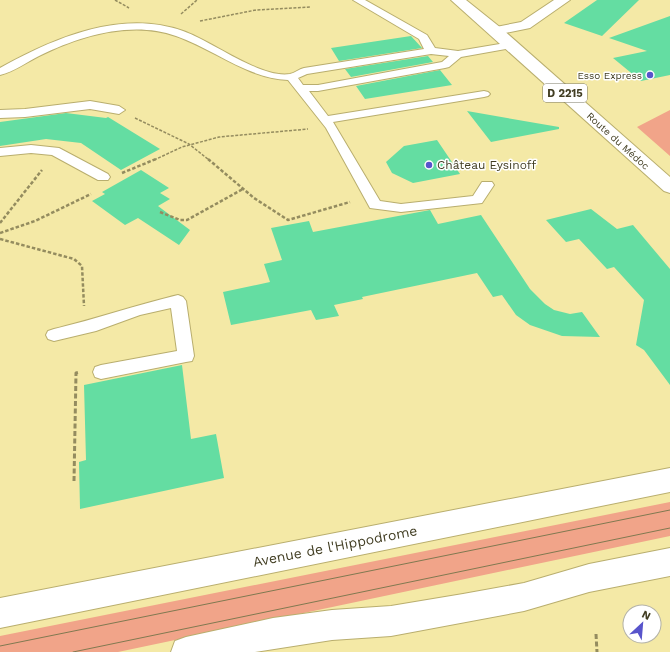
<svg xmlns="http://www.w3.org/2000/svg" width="670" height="652" font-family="'Work Sans',sans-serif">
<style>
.green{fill:#f1a489}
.building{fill:#64dda2}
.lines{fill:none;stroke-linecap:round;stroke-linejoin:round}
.lane-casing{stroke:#b9ae6e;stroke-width:2}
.street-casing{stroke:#b9ae6e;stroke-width:2}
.secondary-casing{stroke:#b9ae6e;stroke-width:2}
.primary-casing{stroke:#b9ae6e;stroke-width:2}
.path-far2{stroke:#948c5f;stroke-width:1.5;stroke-dasharray:3 1.5;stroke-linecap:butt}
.path-far1{stroke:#948c5f;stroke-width:2.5;stroke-dasharray:3.5 2;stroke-linecap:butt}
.path{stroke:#948c5f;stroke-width:3;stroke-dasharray:5 2.5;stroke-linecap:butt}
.lane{fill:#fff;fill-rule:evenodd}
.street{fill:#fff;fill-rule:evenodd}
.secondary{fill:#fff;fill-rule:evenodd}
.primary{fill:#fff;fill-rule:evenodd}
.tram{stroke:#807950;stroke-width:1}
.poi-dot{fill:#5854cb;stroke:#fff;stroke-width:1.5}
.labels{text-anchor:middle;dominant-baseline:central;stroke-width:3;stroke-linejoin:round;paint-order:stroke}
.far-poi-label{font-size:10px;fill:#423e23;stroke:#fff;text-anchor:end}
.far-street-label{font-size:10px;fill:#423e23;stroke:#fff}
.shield{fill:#fff;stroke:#7b7865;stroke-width:1}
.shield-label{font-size:11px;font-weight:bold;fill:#423e23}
.poi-label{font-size:12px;fill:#423e23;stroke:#fff;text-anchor:start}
.near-street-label{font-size:14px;fill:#423e23;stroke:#fff}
</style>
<rect width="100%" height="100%" fill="#f4e9a6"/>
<path class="green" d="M670,110V156L637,127Z
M670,502V536L118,652H0V636Z"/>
<path class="building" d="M597,0H639L602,36L564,23Z
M670,16V75L641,81L613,58L647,51L609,38Z
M411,36L422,48L339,61L331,48Z
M428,56L433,62L351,77L345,69Z
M440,70L452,85L365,99L356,86Z
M467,111L559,127V129L491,142Z
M66,113L106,118L108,117L160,149L121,170L81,143L46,139L0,146V122Z
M437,140L460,174L413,183L392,173L386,162L404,146Z
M141,170L169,188L160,193L170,199L158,206L190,230L179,245L138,218L125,225L92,201L105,194L102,192Z
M591,209L617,229L633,225L670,269V385L644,350L636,345L644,300L614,267L607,269L579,239L566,242L546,220Z
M430,210L438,224L481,215L530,289L545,304L554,310L570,314L582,312L600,337L562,336L530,325L516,315L502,295L493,297L477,273L362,297L363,299L334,305L339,316L316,320L311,310L231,325L223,292L270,282L264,264L282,260L271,228L309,221L313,232Z
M182,365L191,439L216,434L224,478L80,509L79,462L86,460L84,385Z"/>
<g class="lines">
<defs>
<path id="lane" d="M353,0H365L427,35L435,48L458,51L512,42L517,45L512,48L461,57L449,67L445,68L318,91H309L328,116L484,91L488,92L490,94L488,96L484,97L333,122L380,201L401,204L473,196L482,182H492L494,185L482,203L401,212L370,208L326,128L288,80C246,78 214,49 176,36C132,20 80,36 41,55C28,61 14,72 0,75V68C54,38 121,9 183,31C212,41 261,79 290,74C295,73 299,69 304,68L424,49L419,39ZM431,54L449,56L442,62L318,85H303L298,78L307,74Z
M90,101L119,106L125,110L119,114L90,109L25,117L0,118V110L25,109Z
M31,145L59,148L108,174L110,177L108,180H98L52,155L31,153L0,156V148Z
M178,295L183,297L186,301L194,356L192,361L186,362L101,379L95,377L93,372L95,367L101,365L177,351L171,308L140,315L96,331L54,341L48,339L46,335L48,331L54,329C96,319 136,305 178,295Z"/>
<path id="street" d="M554,0H570L530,28L496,35L491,34L489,31L491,28L521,22Z"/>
<path id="secondary" d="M670,468V492L0,628V598Z
M670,548V576L589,592L524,611L391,636L332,640L255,652H171L175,641L186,637L273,618L332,610L391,606L463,594L524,583L589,564Z"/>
<path id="primary" d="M451,0H466L501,28L670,177V193L664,191Z"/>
</defs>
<use href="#lane" class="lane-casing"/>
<use href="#street" class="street-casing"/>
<use href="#secondary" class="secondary-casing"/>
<use href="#primary" class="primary-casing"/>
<path class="path-far2" d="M115,0L129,8
M181,14L197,0
M200,21L256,10L310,7
M135,118L189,144L209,160
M154,160L182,147L219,137L308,129"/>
<path class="path-far1" d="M208,159L254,198L288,220L350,202
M122,173L156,159
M160,212L180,220H187L243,189
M0,223L42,170
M0,233L35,221L91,194
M0,239L74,259L82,266L84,306"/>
<path class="path" d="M74,481L76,373L80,372
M596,634L597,652"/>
<use href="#lane" class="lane"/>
<use href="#street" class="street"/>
<use href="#secondary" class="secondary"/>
<use href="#primary" class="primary"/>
<path class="tram" d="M0,646L670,510
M73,652L670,528"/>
</g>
<g class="poi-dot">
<circle cx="650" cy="75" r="4"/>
<circle cx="429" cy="165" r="4"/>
</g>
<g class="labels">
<g class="far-poi-label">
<text x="642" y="75">Esso Express</text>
</g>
<g class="far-street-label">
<text transform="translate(618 141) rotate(42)">Route du Médoc</text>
</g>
<rect class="shield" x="543" y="84" width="44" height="18" rx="3"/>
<g class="shield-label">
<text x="565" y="93">D 2215</text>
</g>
<g class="poi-label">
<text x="437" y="165">Château Eysinoff</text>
</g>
<g class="near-street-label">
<text transform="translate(335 546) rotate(-11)">Avenue de l'Hippodrome</text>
</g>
</g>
<g transform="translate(642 624) rotate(26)"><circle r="19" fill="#ffffff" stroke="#b3b2a7"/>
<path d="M0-3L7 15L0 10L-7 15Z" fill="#5854cb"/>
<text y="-6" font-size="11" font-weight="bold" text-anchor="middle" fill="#423e23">N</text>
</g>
</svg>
